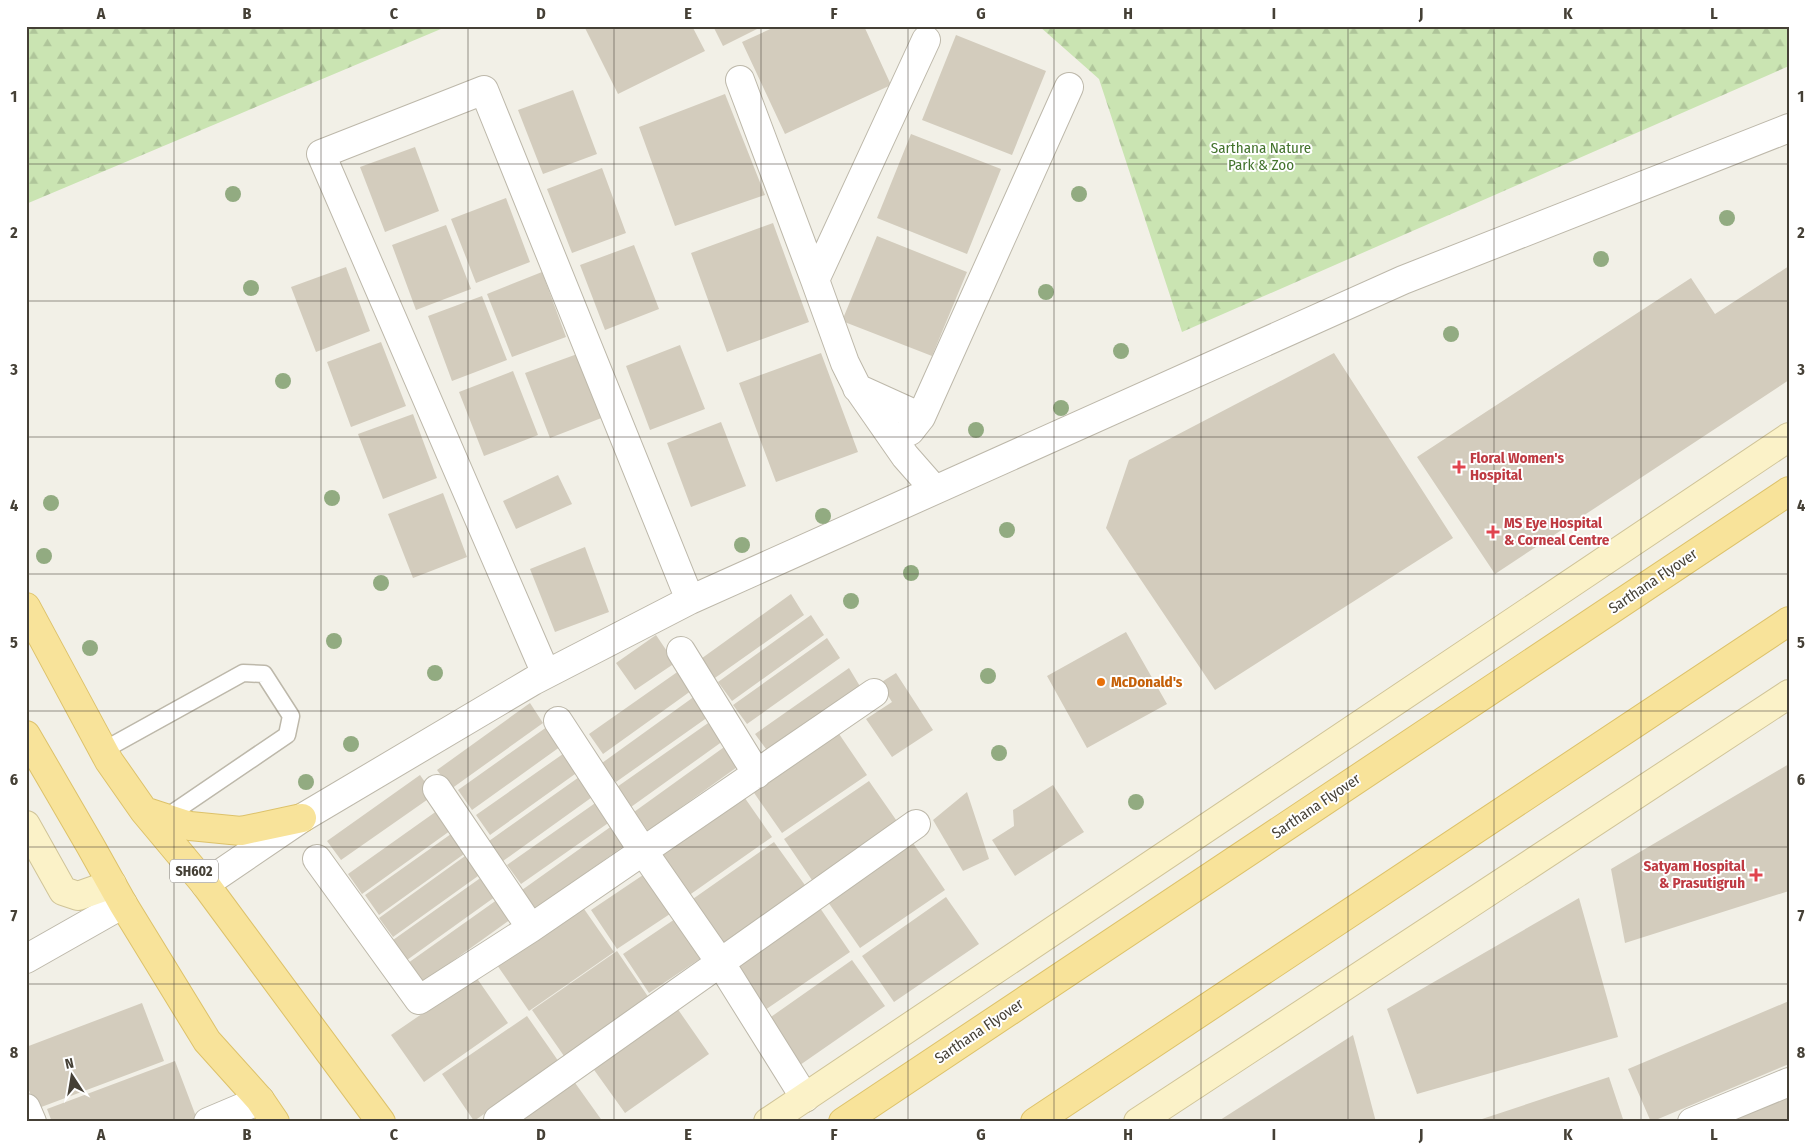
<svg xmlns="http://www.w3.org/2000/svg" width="1815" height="1148" font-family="'Fira Sans Condensed',sans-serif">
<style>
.forest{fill:url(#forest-firs)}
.building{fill:#d3ccbd}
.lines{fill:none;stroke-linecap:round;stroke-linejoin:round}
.lane-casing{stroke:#bdb8aa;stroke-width:19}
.street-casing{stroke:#bdb8aa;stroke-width:30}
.secondary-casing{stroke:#d0c498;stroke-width:30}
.primary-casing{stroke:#ddc26a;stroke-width:30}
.lane{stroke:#fff;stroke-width:16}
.street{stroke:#fff;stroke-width:28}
.secondary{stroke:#fbf2c8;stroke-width:28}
.primary{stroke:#f8e39a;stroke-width:28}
.tree{fill:#92ab81}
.grid{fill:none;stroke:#454036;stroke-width:1;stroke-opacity:0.55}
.health-dot{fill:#e0444e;stroke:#fff;stroke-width:2}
.food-dot{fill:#e8710a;stroke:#fff;stroke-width:2}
.labels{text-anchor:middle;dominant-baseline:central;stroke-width:4;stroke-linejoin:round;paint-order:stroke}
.shield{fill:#fff;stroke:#7d7972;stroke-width:1}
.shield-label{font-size:14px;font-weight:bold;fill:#454036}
.park-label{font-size:15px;fill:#43732d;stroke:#fff}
.health-label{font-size:15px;font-weight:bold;fill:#be3a42;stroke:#fff;text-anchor:start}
.street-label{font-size:15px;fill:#454036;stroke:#fff}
.food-label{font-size:15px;font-weight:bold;fill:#c56008;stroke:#fff;text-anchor:start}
.neatline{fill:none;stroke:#454036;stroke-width:2}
.grid-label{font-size:16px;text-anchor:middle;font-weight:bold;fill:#454036}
</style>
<defs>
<pattern id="forest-firs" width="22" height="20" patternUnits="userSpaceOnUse" patternTransform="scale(1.25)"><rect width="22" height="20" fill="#cae4b2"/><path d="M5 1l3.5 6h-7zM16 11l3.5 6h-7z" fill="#afc59a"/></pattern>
</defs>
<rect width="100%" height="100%" fill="#f2f0e7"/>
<path class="forest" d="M26,26H448L26,204Z
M1039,26H1789V66L1182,332L1099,79Z"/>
<path class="building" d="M584,26H692L705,51L618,94Z
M713,26H763L723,46Z
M777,26H864L891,85L785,134L742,42Z
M956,35L1046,71L1012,155L922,120Z
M573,90L597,154L543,174L518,110Z
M725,94L765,195L675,226L639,127Z
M911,134L1001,169L967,254L877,218Z
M415,147L439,211L385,232L360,167Z
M602,168L626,233L572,253L547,189Z
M506,198L530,262L476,283L451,219Z
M773,223L809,322L727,352L691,253Z
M446,225L471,289L416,310L392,245Z
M877,236L967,272L932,356L842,321Z
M634,245L659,309L605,330L580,265Z
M1789,266V380L1495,574L1417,457L1691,278L1715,314Z
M346,267L370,331L316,352L291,287Z
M542,272L566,337L512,357L487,294Z
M482,296L507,360L452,381L428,316Z
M381,342L406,406L351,427L327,362Z
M680,345L705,409L650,430L626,366Z
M580,353L604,417L550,438L525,373Z
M821,353L858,452L776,482L739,383Z
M1334,353L1453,538L1215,690L1106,528L1129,460Z
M513,371L538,435L484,456L459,392Z
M413,414L437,478L383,499L358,434Z
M721,422L746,486L691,507L667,443Z
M558,475L572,504L516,529L503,501Z
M443,493L467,557L413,578L388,514Z
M585,547L609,612L555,632L530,569Z
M791,594L804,615L712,680L698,661Z
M811,615L824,635L732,701L718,682Z
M1126,632L1167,704L1087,748L1047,676Z
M656,635L675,663L635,690L616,663Z
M827,638L840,658L747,724L733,705Z
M683,668L695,688L603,754L589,734Z
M849,668L861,688L769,753L755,734Z
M896,673L933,730L892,757L866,719L892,702L880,683Z
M695,696L708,717L616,782L602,763Z
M530,703L543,723L451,789L437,770Z
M711,721L723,741L631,807L617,787Z
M551,724L564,744L472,810L458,790Z
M835,728L867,775L782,833L750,787Z
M727,745L740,765L648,831L634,812Z
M570,749L582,769L490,835L476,815Z
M1789,764V891L1625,943L1611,869Z
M420,775L434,795L341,860L327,841Z
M582,775L595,795L503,861L489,841Z
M869,781L901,827L816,886L784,839Z
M1053,785L1084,832L1015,876L992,840L1014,826L1013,810Z
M740,791L772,837L688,896L655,850Z
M967,792L989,859L963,871L933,820Z
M601,799L614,819L521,884L507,865Z
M441,808L454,828L362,894L348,874Z
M616,823L628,843L536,909L522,890Z
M458,829L471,849L379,915L365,895Z
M774,842L807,888L722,947L690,901Z
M913,843L945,890L860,948L828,902Z
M472,851L485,871L393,937L379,918Z
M649,871L676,910L617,949L591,910Z
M486,874L499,894L407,960L393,940Z
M501,897L514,917L422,983L408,963Z
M946,897L979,944L894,1002L862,956Z
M1579,898L1618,1037L1417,1094L1387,1009Z
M818,905L850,952L765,1010L733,964Z
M582,906L614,952L529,1011L497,965Z
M681,915L707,954L649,993L623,954Z
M617,951L649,998L564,1056L532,1010Z
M852,960L885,1006L800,1065L768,1019Z
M476,977L508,1023L424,1082L391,1035Z
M1789,1001V1064L1651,1122L1628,1069Z
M142,1003L164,1061L36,1109L26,1082V1047Z
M677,1008L709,1054L625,1113L592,1067Z
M527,1016L559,1062L474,1121L442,1074Z
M1353,1035L1376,1122H1217Z
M175,1061L197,1119L190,1122H52L47,1109Z
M1609,1077L1624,1122H1476V1121Z
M573,1080L603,1122H513Z
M1789,1092V1122H1719Z"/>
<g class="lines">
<defs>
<path id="lane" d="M104,750L243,673L264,674L291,716L287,735L165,818"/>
<path id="street" d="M740,80L815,280L845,363L857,387L905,456L934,489
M815,280L926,40
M857,388L921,417L910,431
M921,417L1069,87
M681,651L757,774
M546,674L321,154L484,90L690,600
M558,721L643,851L720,962L805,1098
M437,789L531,928
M317,859L419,1000L531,928L874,693
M205,884L302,818L533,681L690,600L1403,280L1789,128
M26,959L123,904
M26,1108L32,1122
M498,1120L916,824
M208,1122L260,1100
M1692,1122L1789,1082"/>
<path id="secondary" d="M26,825L63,891L78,896L112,884
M768,1122L1789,437
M1138,1122L1789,694"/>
<path id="primary" d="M26,607L109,761L144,811L205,884L381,1122
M26,735L90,845L123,904L207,1041L260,1100L275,1122
M144,811L190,826L241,831L302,818
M843,1122L1789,491
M1035,1122L1789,621"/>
</defs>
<use href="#lane" class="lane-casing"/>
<use href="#street" class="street-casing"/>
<use href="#secondary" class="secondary-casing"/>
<use href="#primary" class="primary-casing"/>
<use href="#lane" class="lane"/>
<use href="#street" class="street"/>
<use href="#secondary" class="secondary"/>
<use href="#primary" class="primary"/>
</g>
<g class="tree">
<circle cx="233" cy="194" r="8"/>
<circle cx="1079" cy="194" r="8"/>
<circle cx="1727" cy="218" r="8"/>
<circle cx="1601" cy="259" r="8"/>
<circle cx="251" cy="288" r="8"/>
<circle cx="1046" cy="292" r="8"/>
<circle cx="1451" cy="334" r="8"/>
<circle cx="1121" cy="351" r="8"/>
<circle cx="283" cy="381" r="8"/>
<circle cx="1061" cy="408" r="8"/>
<circle cx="976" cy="430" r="8"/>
<circle cx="332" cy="498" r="8"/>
<circle cx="51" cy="503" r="8"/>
<circle cx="823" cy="516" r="8"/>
<circle cx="1007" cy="530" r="8"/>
<circle cx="742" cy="545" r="8"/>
<circle cx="44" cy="556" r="8"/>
<circle cx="911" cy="573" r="8"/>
<circle cx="381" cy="583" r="8"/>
<circle cx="851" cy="601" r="8"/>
<circle cx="334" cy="641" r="8"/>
<circle cx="90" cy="648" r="8"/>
<circle cx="435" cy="673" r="8"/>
<circle cx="988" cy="676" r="8"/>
<circle cx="351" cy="744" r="8"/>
<circle cx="999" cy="753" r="8"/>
<circle cx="306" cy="782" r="8"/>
<circle cx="1136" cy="802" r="8"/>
</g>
<path class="grid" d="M174,26V1122M321,26V1122M468,26V1122M614,26V1122M761,26V1122M908,26V1122M1054,26V1122M1201,26V1122M1348,26V1122M1494,26V1122M1641,26V1122M26,164H1789M26,301H1789M26,437H1789M26,574H1789M26,711H1789M26,847H1789M26,984H1789"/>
<g class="health-dot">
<path d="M1456.5 459.5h5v5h5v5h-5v5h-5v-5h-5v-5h5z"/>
<path d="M1490.5 524.5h5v5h5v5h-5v5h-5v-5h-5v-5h5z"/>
<path d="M1753.5 867.5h5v5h5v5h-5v5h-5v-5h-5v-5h5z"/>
</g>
<circle class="food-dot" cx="1101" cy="682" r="5"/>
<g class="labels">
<rect class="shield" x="170" y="859.5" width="48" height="23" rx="4"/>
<g class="shield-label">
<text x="194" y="871">SH602</text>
</g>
<g class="park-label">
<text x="1261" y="148">Sarthana Nature<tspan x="1261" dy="17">Park &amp; Zoo</tspan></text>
</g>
<g class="health-label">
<text x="1470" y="458">Floral Women's<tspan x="1470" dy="17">Hospital</tspan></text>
<text x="1504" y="523">MS Eye Hospital<tspan x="1504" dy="17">&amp; Corneal Centre</tspan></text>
<text x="1745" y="866" text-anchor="end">Satyam Hospital<tspan x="1745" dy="17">&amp; Prasutigruh</tspan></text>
</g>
<g class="street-label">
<text transform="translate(1653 581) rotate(-34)">Sarthana Flyover</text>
<text transform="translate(1316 806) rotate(-34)">Sarthana Flyover</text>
<text transform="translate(979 1031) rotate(-34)">Sarthana Flyover</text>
</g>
<g class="food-label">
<text x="1111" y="682">McDonald's</text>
</g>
</g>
<rect width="1815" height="1148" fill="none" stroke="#ffffff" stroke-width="55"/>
<g transform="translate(72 1076) rotate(348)" stroke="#ffffff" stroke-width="4" paint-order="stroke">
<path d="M0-4L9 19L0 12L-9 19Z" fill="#454036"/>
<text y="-8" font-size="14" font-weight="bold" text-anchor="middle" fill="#454036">N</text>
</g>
<rect x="28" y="28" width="1760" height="1092" class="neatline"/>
<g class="grid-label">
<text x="101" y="19">A</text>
<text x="247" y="19">B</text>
<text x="394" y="19">C</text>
<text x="541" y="19">D</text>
<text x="688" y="19">E</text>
<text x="834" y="19">F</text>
<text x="981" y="19">G</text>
<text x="1128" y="19">H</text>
<text x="1274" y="19">I</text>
<text x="1421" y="19">J</text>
<text x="1568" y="19">K</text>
<text x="1714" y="19">L</text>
<text x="14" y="102">1</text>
<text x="1801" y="102">1</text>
<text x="14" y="238">2</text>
<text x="1801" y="238">2</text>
<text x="14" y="375">3</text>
<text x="1801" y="375">3</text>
<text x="14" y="511">4</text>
<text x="1801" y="511">4</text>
<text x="14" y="648">5</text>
<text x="1801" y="648">5</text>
<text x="14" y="785">6</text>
<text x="1801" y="785">6</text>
<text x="14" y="921">7</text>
<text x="1801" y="921">7</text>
<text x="14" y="1058">8</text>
<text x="1801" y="1058">8</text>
<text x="101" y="1140">A</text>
<text x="247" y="1140">B</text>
<text x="394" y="1140">C</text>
<text x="541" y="1140">D</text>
<text x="688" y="1140">E</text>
<text x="834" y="1140">F</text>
<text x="981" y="1140">G</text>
<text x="1128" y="1140">H</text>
<text x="1274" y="1140">I</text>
<text x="1421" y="1140">J</text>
<text x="1568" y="1140">K</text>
<text x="1714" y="1140">L</text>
</g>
</svg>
